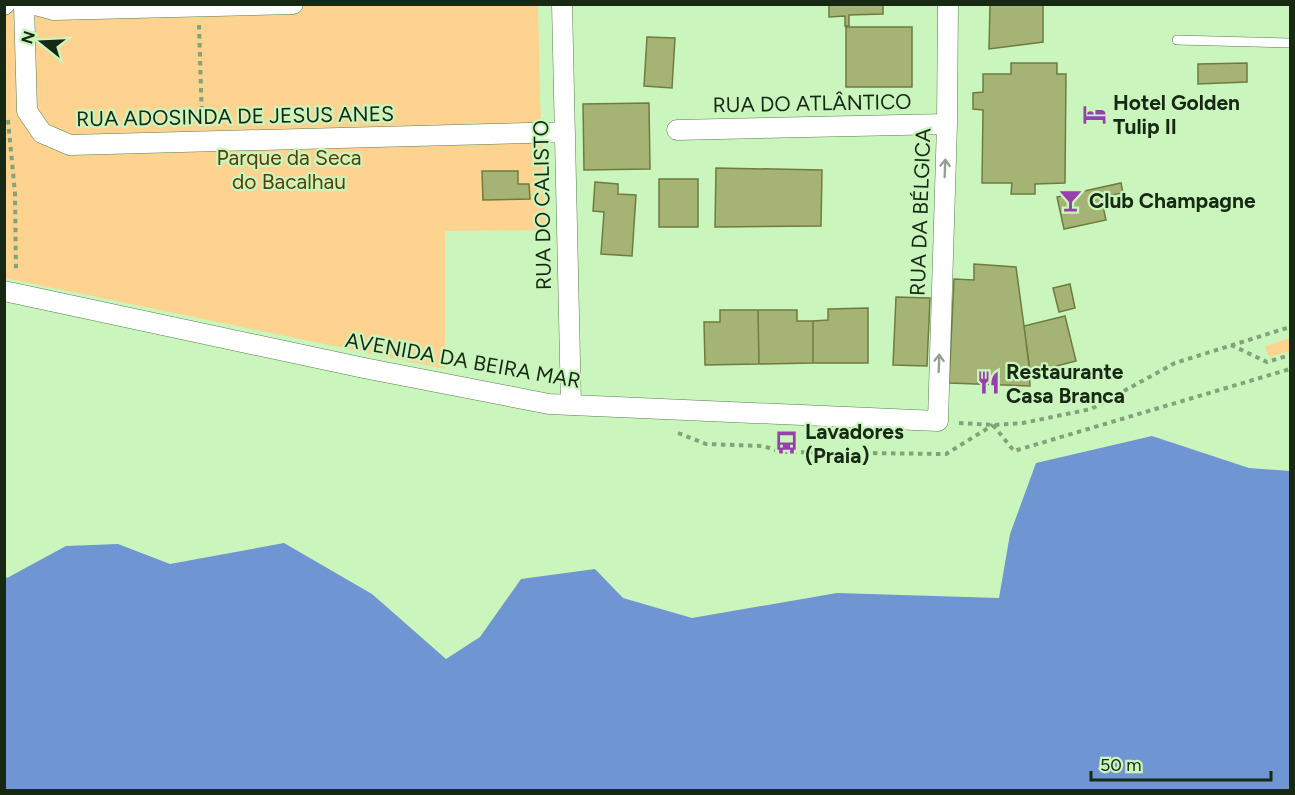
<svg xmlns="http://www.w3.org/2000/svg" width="1295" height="795" font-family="Figtree,sans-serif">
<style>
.green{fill:#fdd38f}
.water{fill:#6f95d2}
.building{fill:#a5b474;stroke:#6e7c3e;stroke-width:1.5}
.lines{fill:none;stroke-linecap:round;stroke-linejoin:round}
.service-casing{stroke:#577f4c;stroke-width:10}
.minor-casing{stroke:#577f4c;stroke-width:21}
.path{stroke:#82a379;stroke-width:4;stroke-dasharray:4.5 4.5;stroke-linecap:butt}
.service{stroke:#fff;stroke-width:9}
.minor{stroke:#fff;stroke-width:20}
.oneway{stroke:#979e95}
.labels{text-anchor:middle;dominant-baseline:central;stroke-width:4.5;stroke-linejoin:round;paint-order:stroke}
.poi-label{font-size:21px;font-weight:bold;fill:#172813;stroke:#caf6be;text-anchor:start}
.street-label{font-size:21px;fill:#172813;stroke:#caf6be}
.park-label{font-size:21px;fill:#593d02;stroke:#caf6be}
</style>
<rect width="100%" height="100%" fill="#caf6be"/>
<path class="green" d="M5,5H538L540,99L546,230L445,231V369L5,278Z
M1290,338V351L1269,357L1265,346Z"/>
<path class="water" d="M1152,436L1249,468L1290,471V790H5V576L7,578L66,546L118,544L170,564L284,543L372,594L446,659L480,637L521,579L595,569L623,598L692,618L837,593L999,598L1010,534L1036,463Z"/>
<path class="building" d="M829,4H883V14L849,15V26H845V16L829,17Z
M990,4H1043V42L989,49Z
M846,27H912V87H846Z
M647,37L675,38L672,88L644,86Z
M1011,63H1057V74H1066L1065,183L1035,184V194H1011L1012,183H982L983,110L973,109V93L983,92V74H1011Z
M1247,63V82L1198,84V64Z
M649,103L650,169L584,170L583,104Z
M716,168L822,170L821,226L715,227Z
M482,171H518V184H529L530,199L483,200Z
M659,179H698V227H659Z
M595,182L618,184V194L636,195L632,256L601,254L604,212L593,211Z
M1121,183L1123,193L1101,197L1106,220L1064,229L1057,197Z
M974,264L1016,267L1029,363L1030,386L949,383L954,279L974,280Z
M1070,284L1075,308L1059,312L1053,288Z
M896,297L930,298L927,366L893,365Z
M868,308V363H813V321L828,320V309Z
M720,310H758L759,364L705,365L704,322H720Z
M758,310H797V321H813V363L759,364Z
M1065,316L1076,361L1030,373L1024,326Z"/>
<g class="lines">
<defs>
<path id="service" d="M1177,40L1290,43"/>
<path id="minor" d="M24,4L27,111L42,133L70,145L565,132
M32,4L54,10L293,4
M562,4L571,405
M4,5L5,4
M677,130L947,124
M4,291L364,368L549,404L938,421L947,124L948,4"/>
</defs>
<use href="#service" class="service-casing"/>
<use href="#minor" class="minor-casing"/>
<path class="path" d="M199,25L202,120
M8,120L15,193L16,272
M1231,345L1267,362L1290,355
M959,423L993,425L1023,423L1091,409L1175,363L1290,327
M993,425L1014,451L1290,369
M678,433L706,444L763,446L782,452L946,454L993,425"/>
<use href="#service" class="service"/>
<use href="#minor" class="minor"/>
</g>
<defs><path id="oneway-shaft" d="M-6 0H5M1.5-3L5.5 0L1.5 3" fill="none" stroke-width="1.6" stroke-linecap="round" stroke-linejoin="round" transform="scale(1.5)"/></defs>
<g class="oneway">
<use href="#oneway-shaft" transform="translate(945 168) rotate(-88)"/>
<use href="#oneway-shaft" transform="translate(939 363) rotate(-88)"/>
</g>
<defs>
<symbol id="hotel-bare" viewBox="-9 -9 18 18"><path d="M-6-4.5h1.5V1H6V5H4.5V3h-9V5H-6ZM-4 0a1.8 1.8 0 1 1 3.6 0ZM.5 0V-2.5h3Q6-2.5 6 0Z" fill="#9740ad" stroke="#caf6be" stroke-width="2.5" paint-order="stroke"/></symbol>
<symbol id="bar-bare" viewBox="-9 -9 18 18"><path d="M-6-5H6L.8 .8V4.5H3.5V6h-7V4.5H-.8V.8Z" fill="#9740ad" stroke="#caf6be" stroke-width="2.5" paint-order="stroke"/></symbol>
<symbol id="restaurant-bare" viewBox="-9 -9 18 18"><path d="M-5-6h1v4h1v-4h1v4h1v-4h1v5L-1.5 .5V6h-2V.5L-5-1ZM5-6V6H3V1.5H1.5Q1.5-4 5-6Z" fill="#9740ad" stroke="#caf6be" stroke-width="2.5" paint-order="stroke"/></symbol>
<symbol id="bus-bare" viewBox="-9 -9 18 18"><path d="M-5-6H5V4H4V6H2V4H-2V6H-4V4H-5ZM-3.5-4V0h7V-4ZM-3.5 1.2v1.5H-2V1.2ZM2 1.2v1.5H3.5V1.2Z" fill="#9740ad" stroke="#caf6be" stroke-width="2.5" paint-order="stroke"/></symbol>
</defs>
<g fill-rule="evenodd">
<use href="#hotel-bare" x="1078" y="98" width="33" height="33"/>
<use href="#bar-bare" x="1054" y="184" width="33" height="33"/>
<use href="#restaurant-bare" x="972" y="366" width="33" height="33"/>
<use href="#bus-bare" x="770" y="426" width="33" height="33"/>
</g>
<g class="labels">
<g class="poi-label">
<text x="1113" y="102">Hotel Golden<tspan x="1113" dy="24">Tulip II</tspan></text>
<text x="1089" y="200">Club Champagne</text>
<text x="1006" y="371">Restaurante<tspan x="1006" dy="24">Casa Branca</tspan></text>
<text x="805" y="431">Lavadores<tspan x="805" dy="24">(Praia)</tspan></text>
</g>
<g class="street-label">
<text transform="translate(812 103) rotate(-1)">RUA DO ATLÂNTICO</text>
<text transform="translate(235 116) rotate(-1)">RUA ADOSINDA DE JESUS ANES</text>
<text transform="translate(542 205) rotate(-91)">RUA DO CALISTO</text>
<text transform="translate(920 212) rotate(-88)">RUA DA BÉLGICA</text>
<text transform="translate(463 360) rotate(10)">AVENIDA DA BEIRA MAR</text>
</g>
<g class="park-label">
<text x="289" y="157">Parque da Seca<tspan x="289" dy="24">do Bacalhau</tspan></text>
</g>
</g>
<rect width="1295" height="795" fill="none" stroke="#172813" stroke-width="12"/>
<g transform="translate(42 42) rotate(288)" stroke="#caf6be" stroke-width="4.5" paint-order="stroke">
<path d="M0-4.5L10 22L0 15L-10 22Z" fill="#172813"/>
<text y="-9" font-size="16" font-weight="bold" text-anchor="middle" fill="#172813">N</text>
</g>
<path d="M1091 771v9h180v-9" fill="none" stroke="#172813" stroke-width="3"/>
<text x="1100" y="771" font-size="18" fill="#172813" stroke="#caf6be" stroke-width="4.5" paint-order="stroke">50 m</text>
</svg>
